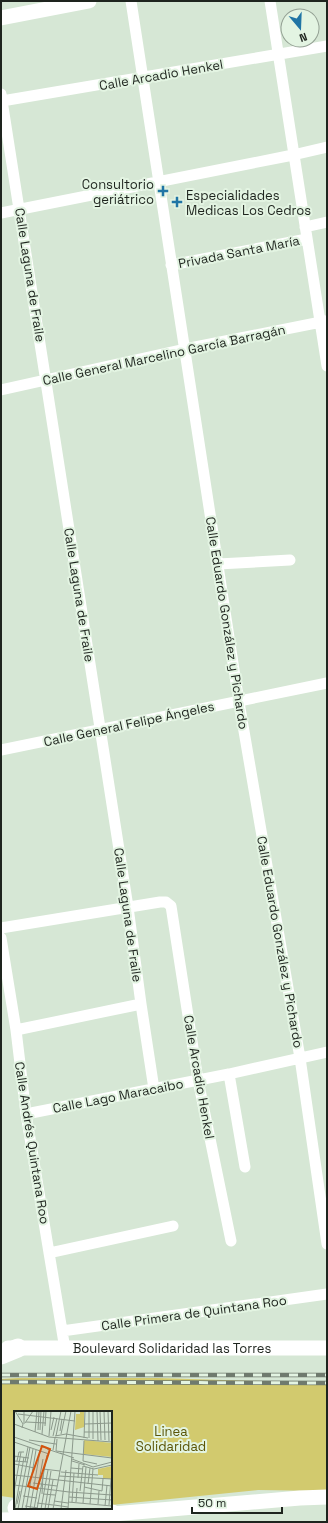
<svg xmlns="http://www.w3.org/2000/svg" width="328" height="1523" font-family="'Space Grotesk',sans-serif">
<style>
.green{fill:#d2ca6e}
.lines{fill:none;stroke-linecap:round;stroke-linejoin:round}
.street{stroke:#fff;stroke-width:11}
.secondary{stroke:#fff;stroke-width:15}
.highway{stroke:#fff;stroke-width:19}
.rail-casing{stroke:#6f7a6e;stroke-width:4.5}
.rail{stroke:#e3f4e2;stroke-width:3;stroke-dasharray:9;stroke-linecap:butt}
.poi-dot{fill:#2075a5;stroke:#e3f4e2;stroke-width:1.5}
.labels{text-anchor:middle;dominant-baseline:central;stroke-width:4;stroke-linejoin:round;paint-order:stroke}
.street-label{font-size:13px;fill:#1e241e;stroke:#e3f4e2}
.poi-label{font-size:13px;fill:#1e241e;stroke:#e3f4e2;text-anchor:end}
.park-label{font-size:13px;fill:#5b5507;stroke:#e3f4e2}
.inset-road{fill:none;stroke:#8c998c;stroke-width:1}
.view{fill:#d4540e;fill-opacity:0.15;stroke:#d4540e;stroke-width:2}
.inset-edge{fill:none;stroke:#1e241e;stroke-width:2}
</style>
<rect width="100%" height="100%" fill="#d6e7d5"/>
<path class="green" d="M18,1378H157L327,1383V1491L258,1490L111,1505V1412H15V1498L1,1496V1379Z"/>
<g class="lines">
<path class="street" d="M131,1L239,702L300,1058L327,1244
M270,1L327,366
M1,94L128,907L141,1004L154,1089
M2,101L327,46
M1,213L293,155L327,147
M305,227L327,222
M171,265L307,239
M1,390L185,349L326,321
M218,564L290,560
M1,750L327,683
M1,928L160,902H166L171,906L198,1080L231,1241
M1,938L16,1030L26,1114L65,1349
M16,1030L141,1004
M229,1074L245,1167
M26,1114L229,1074L327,1052
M49,1253L173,1226
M62,1331L327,1294"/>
<g class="secondary">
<path d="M1,18L89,1"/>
<path id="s1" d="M8,1348H327"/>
<path d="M101,1515L300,1498L327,1497"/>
<path d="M1,1520L55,1519"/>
</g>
<path class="highway" d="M1,1355L18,1348
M17,1508L55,1512L112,1514"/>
<defs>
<path id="rail" d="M1,1375H327
M1,1382L327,1383"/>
</defs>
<use href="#rail" class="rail-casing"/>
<use href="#rail" class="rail"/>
</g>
<g class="poi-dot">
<path d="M161 185h4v4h4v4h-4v4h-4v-4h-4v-4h4z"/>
<path d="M175 196h4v4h4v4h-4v4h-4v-4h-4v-4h4z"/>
</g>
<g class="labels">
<g class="street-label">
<text transform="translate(161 75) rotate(-10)">Calle Arcadio Henkel</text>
<text transform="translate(239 252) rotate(-11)">Privada Santa María</text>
<text transform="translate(30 275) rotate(81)">Calle Laguna de Fraile</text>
<text transform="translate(164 355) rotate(-12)">Calle General Marcelino García Barragán</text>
<text transform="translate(79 595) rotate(81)">Calle Laguna de Fraile</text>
<text transform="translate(227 623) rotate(81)">Calle Eduardo González y Pichardo</text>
<text transform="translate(129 724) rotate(-12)">Calle General Felipe Ángeles</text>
<text transform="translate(128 915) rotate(82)">Calle Laguna de Fraile</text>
<text transform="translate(280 942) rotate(80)">Calle Eduardo González y Pichardo</text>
<text transform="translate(199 1077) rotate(80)">Calle Arcadio Henkel</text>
<text transform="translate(118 1096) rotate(-11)">Calle Lago Maracaibo</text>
<text transform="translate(32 1143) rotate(81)">Calle Andrés Quintana Roo</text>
<text transform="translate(194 1313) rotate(-8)">Calle Primera de Quintana Roo</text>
<text stroke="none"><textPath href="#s1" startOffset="164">Boulevard Solidaridad las Torres</textPath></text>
</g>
<g class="poi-label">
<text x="154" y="184">Consultorio<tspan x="154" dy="15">geriátrico</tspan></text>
<text x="186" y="195" text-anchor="start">Especialidades<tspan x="186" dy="15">Medicas Los Cedros</tspan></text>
</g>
<g class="park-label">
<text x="171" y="1431">Linea<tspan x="171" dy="15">Solidaridad</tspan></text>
</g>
</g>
<g transform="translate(14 1411)">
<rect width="98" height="98" fill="#d6e7d5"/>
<path d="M66,0H70V16L61,19L62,3H66ZM70,29L98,32V46L70,43ZM98,55V68H89V64H84V58Z" fill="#d2ca6e"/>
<path class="inset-road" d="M1,0L9,13L8,17M75,0V27M79,0V28M83,0L84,30M86,0L87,29M90,0L91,29M94,0L95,30M4,3L61,10M12,11L32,12M11,12L19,0M0,13L35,26L98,31M10,13V0M71,13L98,12M31,15L32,0M24,19L25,0M26,19L27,0M37,19L40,6M46,20L48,8M21,21L23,0M70,21H98M28,23L30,0M47,23L52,0M35,25L37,0M39,25L43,7M41,25L52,23L74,27M42,25L47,0M0,26L35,38M70,27L71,0M43,28L42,40L98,47M15,29L42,33M0,31L35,43M33,38L48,43M39,39L41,27M46,42L60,47M0,45L15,47M1,45L0,50L14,51M58,48L79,56L98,51M3,50L5,41H10M58,50L71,54M69,50L70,30M69,50L83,53M11,51L14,36M0,53L21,57M69,55L80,58L98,54M57,57L69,58M29,58L46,60M47,61L84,64M0,64L98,75M45,65L98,68M64,67L65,53M19,72L43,75M74,73L76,57M0,74L55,81M70,76L88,80L89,68M66,80L69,55M0,81L7,41M55,81L98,84M28,83L29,64M29,83L41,84M9,85L23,87M55,86L98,89M40,90L54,92M54,91L98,95M58,91L60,62M62,91L63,77M23,92L39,94M69,92L72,56M3,93L6,80M76,93L79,58M84,93L85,80M40,94L54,96M95,94L97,68M11,95L24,97M91,95L93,74M1,98L10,46M4,98L16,36M8,98L19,38M12,98L22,39M16,98L26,40M20,98L29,48M23,98L33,44M27,98L34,59M31,98L37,60M34,98L39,69M39,98L57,0M47,98L52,59M54,98L61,0"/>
<path class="view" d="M28,35L36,38L23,78L14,75Z"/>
<rect width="98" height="98" class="inset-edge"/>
</g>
<rect width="328" height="1523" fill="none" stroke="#1e241e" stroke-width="4"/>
<g transform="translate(300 28) rotate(161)"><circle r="19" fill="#e3f4e2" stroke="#94a194"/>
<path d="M0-3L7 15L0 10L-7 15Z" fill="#2075a5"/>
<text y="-6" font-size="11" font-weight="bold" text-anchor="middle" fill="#1e241e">N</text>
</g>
<path d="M192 1507v6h90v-6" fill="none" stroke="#1e241e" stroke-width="2"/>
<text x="198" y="1507" font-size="12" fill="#1e241e" stroke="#e3f4e2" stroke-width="3" paint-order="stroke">50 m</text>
</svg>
